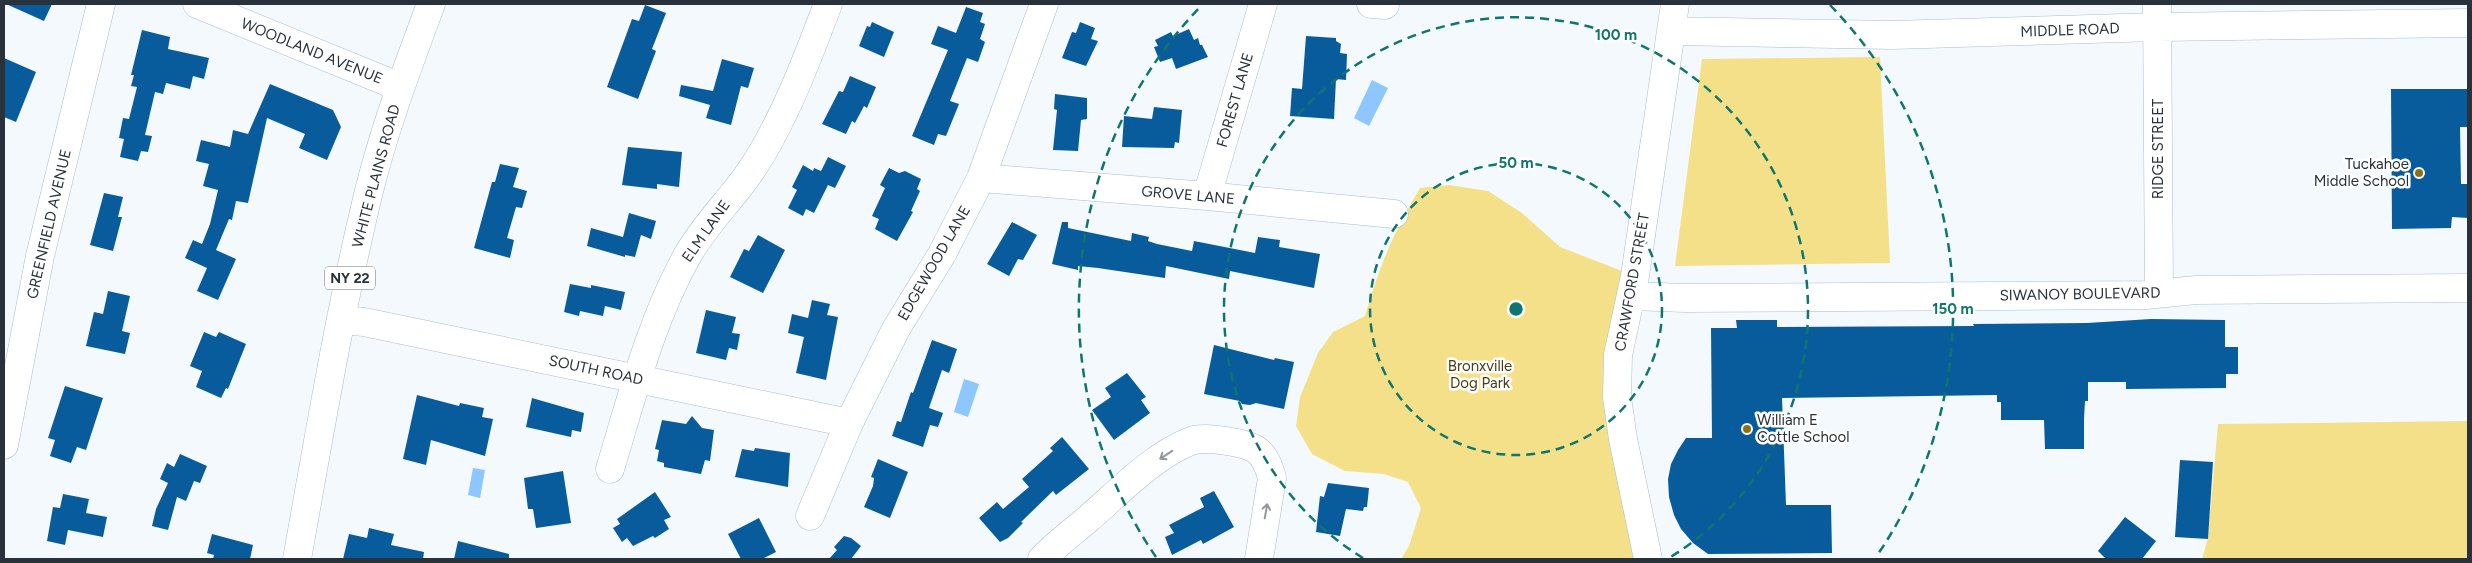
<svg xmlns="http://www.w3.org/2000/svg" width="2472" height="563" font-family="Figtree,sans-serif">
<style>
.green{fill:#f5e08a}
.water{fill:#8ec6ff}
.building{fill:#095c9b}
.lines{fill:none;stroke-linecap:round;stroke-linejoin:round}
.minor-casing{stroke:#a7bdd3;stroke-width:29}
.major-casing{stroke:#a7bdd3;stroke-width:29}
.minor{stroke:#fff;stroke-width:28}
.major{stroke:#fff;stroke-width:28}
.oneway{stroke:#94989d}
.ring{fill:none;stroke:#0f766e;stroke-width:2.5;stroke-dasharray:9 6}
.poi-dot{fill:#877315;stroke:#fff;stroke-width:2}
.labels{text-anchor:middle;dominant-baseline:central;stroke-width:5;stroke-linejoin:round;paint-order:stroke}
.shield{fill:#fff;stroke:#697076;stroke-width:1}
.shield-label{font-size:14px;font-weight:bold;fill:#29323b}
.street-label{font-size:15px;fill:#29323b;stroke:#fff}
.poi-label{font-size:15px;fill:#29323b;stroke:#fff;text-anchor:end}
.park-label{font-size:15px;fill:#483e13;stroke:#fff}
.centre{fill:#0f766e;stroke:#fff;stroke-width:2.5}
.ring-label{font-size:15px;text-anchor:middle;font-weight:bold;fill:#0f766e;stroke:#fff;stroke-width:5;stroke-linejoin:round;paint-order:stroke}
</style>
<rect width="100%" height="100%" fill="#f4f9fe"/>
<path class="green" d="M1880,57L1890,263L1675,266L1702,59Z
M1449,185L1488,191L1522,213L1560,247L1622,271L1636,559H1401L1409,546L1421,508L1408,482L1384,474L1345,471L1312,454L1296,426L1300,397L1318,353L1333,332L1365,316C1379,267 1394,231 1420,188Z
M2468,421V559H2202L2208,538L2218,424Z"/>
<path class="water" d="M1372,80L1388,88L1369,126L1354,118Z
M964,379L979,384L968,417L954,412Z
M473,468L485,470L480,498L468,495Z"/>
<path class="building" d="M6,4H52L44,21Z
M645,5L666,13L652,49L656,51L638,99L607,87L632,19L639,21Z
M966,7L983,13L980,22L985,24L980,39L985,42L978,62L967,58L950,101L959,104L946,136L938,134L934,145L912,136L948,50L931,44L938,26L956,33Z
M872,22L894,32L884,57L859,46L867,26L870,27Z
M1080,22L1095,28L1091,39L1098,41L1086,66L1062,58L1072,32L1076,33Z
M1189,29L1194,40L1198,38L1200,45H1202L1208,57L1176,69L1172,58L1160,62L1154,47L1158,46L1155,40L1171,32L1173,36Z
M142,30L170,37L168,49L209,58L204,79L193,76L190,89L166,83L163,94L155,92L145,135L152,136L148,152L141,151L138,161L120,157L124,139L119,138L123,118L129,119L137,87L131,86L134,75H131Z
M1306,36L1336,38V41L1341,44L1340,53L1347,54L1346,80L1336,79L1334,119L1290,116L1292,88L1302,89Z
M4,58L36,72L16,122L4,117Z
M722,59L754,68L748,88L741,86L731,125L706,118L710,105L679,96L681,85L713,91Z
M850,76L876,87L867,108L864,106L855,123L852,121L846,134L822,124L839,91L843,92Z
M270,84L333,110L341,127L327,160L299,148L305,134L267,118L248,203L236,201L232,220L229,219L216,250L236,259L218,300L197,291L207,268L185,258L193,240L202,244L210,224L218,190L203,186L209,164L196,161L201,140L230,147L233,130L248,134Z
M2391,89H2468V127H2460L2461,184H2468V218L2452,217L2451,228L2392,229Z
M1055,94L1087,98V119L1081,120L1078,151L1053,150L1057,110L1054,109Z
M1154,107L1182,110L1179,143L1175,142L1174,148L1122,147L1124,116L1152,119Z
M628,147L682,152L679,187L657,184V189L622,185Z
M828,157L846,166L835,188L828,185L814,213L806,209L803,216L788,208L797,190L792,187L803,165L813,171L814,168L821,171Z
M500,164L519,168L513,187L527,191L522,208L516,207L507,238L514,240L510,258L474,248L492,182H495Z
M889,168L899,173L905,171L921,179L917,189L920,191L911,211L913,212L897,241L875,229L879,219L872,216L885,188L880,185Z
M104,193L123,197L118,217H122L113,251L90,245Z
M629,213L656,221L651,239L641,235L635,257L625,255V257L587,246L591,228L623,237Z
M1012,222L1037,235L1023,260L1018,259L1009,276L987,264Z
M1062,222H1068V228L1131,241L1132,233L1149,237L1148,241L1157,244L1192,251L1194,241L1255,253L1258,237L1280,240L1279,247L1320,254L1314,288L1230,271L1229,279L1166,266L1165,278L1098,268L1078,266V270L1052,264Z
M758,235L785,250L763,293L730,277L744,249L749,251Z
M570,284L591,288V285L625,292L621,310L605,306L603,316L580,311L579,316L564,312Z
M108,291L130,296L122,331L130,333L125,354L86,346L94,312L103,314Z
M812,300L830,304L827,315L838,317L826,380L796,373L804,337L788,333L792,314L808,318Z
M706,310L736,317L732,333L740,334L737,350L729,348L726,360L696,353Z
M2151,319L2225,320V347H2238V374H2226V388L2126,389V382H2088V401H2085L2084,419V449H2045L2044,420H2001V402H1997V395L1782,398L1786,505H1831L1832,553L1708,554L1693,543L1681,529L1674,515L1669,497L1668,479L1671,464L1678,450L1686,438H1712L1711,328H1737L1736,320H1777V327L1974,326L1973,324L2087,323Z
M204,332L216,337L219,332L246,344L228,389L226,388L221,398L196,387L202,371L190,366Z
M932,340L957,349L949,373L942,370L929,408L943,413L938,427L930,425L923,447L892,436L897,421L901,422L911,392L913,393Z
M1214,345L1274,360L1275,358L1294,362L1284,409L1256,403L1250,405L1242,404L1240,401L1204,394Z
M1127,373L1146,397L1141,400L1150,413L1114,440L1092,410L1111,397L1105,388Z
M65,386L103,398L86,450L77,447L71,463L50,456L55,440L48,438Z
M417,395L459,406L460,403L484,408L482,417L493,419L485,456L431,440L426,465L403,459Z
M532,398L584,413L581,432L572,430L571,437L526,427Z
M692,416L702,428L714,430L710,461L705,460L701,474L664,467V463L657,461L659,450L655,449L662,420L686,424Z
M1062,437L1089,469L1056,495L1053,491L1021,522L1023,523L1008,538L1000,542L979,518L997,502L1003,509L1029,487L1022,479L1053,451L1050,448Z
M755,448L790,453L788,487L735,477L742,449L754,451Z
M180,454L207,466L200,483L194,481L186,501L177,497L168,530L152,526L156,509L168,483L160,479L167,463L174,467Z
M878,459L908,472L890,518L864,507L873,486L874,478L871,477Z
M2180,460L2213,462L2208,539L2175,537Z
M563,471L571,523L536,528L533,509H528L524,478Z
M1328,483L1369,488L1367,507H1364L1363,511L1346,509L1340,536L1316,532L1320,496L1324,497Z
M1214,491L1234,527L1203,544L1201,540L1172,555L1165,537L1174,533L1169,525L1204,507L1200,498Z
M655,492L671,517L664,520L669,529L655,538L653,536L633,546L627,538L622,542L613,528L620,524L617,519Z
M63,494L89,499L86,513L107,517L103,537L68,530L65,545L47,541L53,507L60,508Z
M2125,517L2156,541L2142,559H2106L2098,551Z
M759,518L776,552L762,559H741L728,534Z
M369,528L394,534L391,545L424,552L423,559H343L349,534L367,538Z
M212,534L253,545L250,559H213L214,555L207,553Z
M844,536L851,538L861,546L851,559H829L837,550L834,547Z
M458,541L509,554V559H454Z"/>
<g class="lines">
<defs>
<path id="minor" d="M197,4L400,87
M1371,4L1385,5
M2157,4L2159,293
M1671,31L1893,35L2157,27L2468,23
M981,178L1207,196L1394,214
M1207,196L1263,4
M1632,296L1685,298L2146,295L2196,290L2468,288
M342,320L364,322L849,423
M4,445L40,256L101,4
M610,469C632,397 650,323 687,256C705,224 732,199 752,169C784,121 808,57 828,4
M810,516L849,423L896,329L942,254L981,178L1044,4
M1042,559C1056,544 1073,532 1088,519C1118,493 1154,455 1191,441C1204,436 1243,442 1255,449C1265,455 1269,467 1272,478L1259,559
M1648,559L1623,439L1617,397L1618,355L1635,276L1675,4"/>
<path id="major" d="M297,559C319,437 339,315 368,195C384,129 408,66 431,4"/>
</defs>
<use href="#minor" class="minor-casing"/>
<use href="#major" class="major-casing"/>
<use href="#minor" class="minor"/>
<use href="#major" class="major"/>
</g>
<defs><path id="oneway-shaft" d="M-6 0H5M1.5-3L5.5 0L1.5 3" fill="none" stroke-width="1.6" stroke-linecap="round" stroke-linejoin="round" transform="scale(1.25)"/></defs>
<g class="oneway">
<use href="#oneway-shaft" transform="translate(1166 455) rotate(147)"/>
<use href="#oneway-shaft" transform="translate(1266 511) rotate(-80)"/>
</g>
<g class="ring">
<circle cx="1516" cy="309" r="146"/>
<path d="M1363 558A292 292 0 1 1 1669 558"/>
<path d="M1156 557A437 437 0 0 1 1202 5M1830 5A437 437 0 0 1 1876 557"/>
</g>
<g class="poi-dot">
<circle cx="2419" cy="173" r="5"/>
<circle cx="1747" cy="429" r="5"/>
</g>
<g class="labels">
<rect class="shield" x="325" y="266.5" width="50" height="23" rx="4"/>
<g class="shield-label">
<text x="350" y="278">NY 22</text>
</g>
<g class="street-label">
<text transform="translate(2070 30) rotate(-2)">MIDDLE ROAD</text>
<text transform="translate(312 51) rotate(22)">WOODLAND AVENUE</text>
<text transform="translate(1235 100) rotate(-74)">FOREST LANE</text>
<text transform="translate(2158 149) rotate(-90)">RIDGE STREET</text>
<text transform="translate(376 176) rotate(-75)">WHITE PLAINS ROAD</text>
<text transform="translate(1188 195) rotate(5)">GROVE LANE</text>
<text transform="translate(49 224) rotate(-77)">GREENFIELD AVENUE</text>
<text transform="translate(706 231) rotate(-55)">ELM LANE</text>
<text transform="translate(934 263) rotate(-60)">EDGEWOOD LANE</text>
<text transform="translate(1632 282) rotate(-80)">CRAWFORD STREET</text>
<text transform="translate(2080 294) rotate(-1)">SIWANOY BOULEVARD</text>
<text transform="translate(596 370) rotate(12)">SOUTH ROAD</text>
</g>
<g class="poi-label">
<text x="2409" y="164">Tuckahoe<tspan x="2409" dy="17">Middle School</tspan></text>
<text x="1757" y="420" text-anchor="start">William E<tspan x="1757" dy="17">Cottle School</tspan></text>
</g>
<g class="park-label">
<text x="1480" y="366">Bronxville<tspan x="1480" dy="17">Dog Park</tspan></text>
</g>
</g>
<circle cx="1516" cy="309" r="8" class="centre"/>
<g class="ring-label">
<text x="1616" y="40">100 m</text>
<text x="1516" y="168">50 m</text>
<text x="1953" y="314">150 m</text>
</g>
<rect width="2472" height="563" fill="none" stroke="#29323b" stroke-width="10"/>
</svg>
